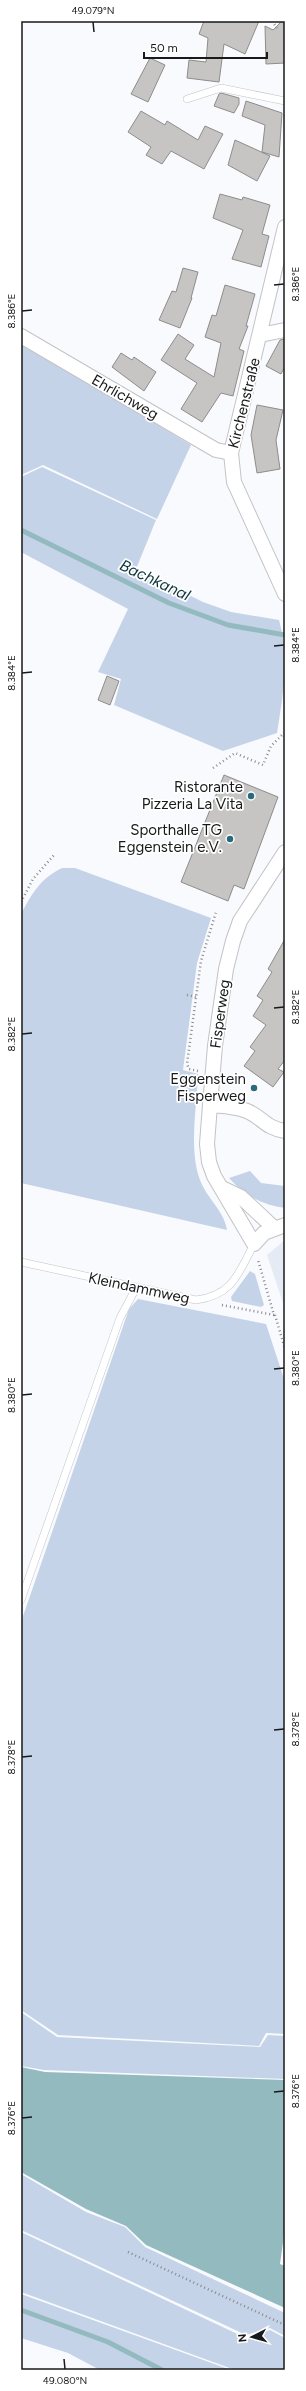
<svg xmlns="http://www.w3.org/2000/svg" width="306" height="2391" font-family="Figtree,sans-serif">
<style>
.built{fill:#e4ebf4}
.green{fill:#c5d3e8}
.water{fill:#93babf}
.lines{fill:none;stroke-linecap:round;stroke-linejoin:round}
.stream{stroke:#93babf;stroke-width:5}
.building{fill:#c7c5c3;stroke:#8f8c8a}
.lane-casing{stroke:#c2c3c6;stroke-width:8}
.street-casing{stroke:#c2c3c6;stroke-width:16}
.path{stroke:#898a8c;stroke-width:2.5;stroke-dasharray:1 3;stroke-linecap:butt}
.lane{stroke:#fff;stroke-width:7}
.street{stroke:#fff;stroke-width:14}
.ticks{fill:none;stroke:#18191a;stroke-width:1.5}
.poi-dot{fill:#2a6a7e;stroke:#fff;stroke-width:1.5}
.labels{text-anchor:middle;dominant-baseline:central;stroke-width:3.5;stroke-linejoin:round;paint-order:stroke}
.street-label{font-size:15px;fill:#18191a;stroke:#fff}
.poi-label{font-size:15px;fill:#18191a;stroke:#fff;text-anchor:end}
.water-label{font-size:16px;font-style:italic;fill:#0d3439;stroke:#fff}
.neatline{fill:none;stroke:#18191a;stroke-width:1.5}
.ticks-label{font-size:10px;text-anchor:middle;fill:#18191a}
</style>
<rect width="100%" height="100%" fill="#f8fafd"/>
<path class="built" d="M285,1240V1309L267,1255Z"/>
<path class="green" d="M21,343L191,445L157,519L43,465L21,475Z
M42,467L156,520L136,569L203,602L231,612L279,620C290,658 283,695 277,733L223,751L114,705L121,679L98,672L128,609L21,552V477Z
M62,868H75L211,918L197,963L183,1070L198,1074C197,1105 189,1147 199,1177C205,1197 224,1210 227,1230L21,1183V914C33,892 40,879 62,868Z
M250,1171L261,1183L285,1186V1208C262,1205 244,1195 229,1178Z
M250,1271L255,1274L264,1305L261,1307L232,1301L231,1297Z
M138,1299L266,1324L285,1382V2034L266,2033L259,2046L58,2035L21,2010V1622L129,1309Z
M21,2012L57,2037L260,2047L268,2035L285,2036V2079L44,2070L21,2066Z
M21,2174L86,2212L125,2227L145,2247L285,2313V2336L270,2328L246,2335L21,2230Z
M21,2232L246,2338L270,2330L285,2338V2370H235L21,2292Z
M21,2294L231,2370H100L68,2353L21,2338Z"/>
<path class="water" d="M21,2067L45,2072L285,2080V2228L280,2264L285,2266V2308L146,2245L126,2226L86,2209L21,2172Z"/>
<g class="lines">
<path class="stream" d="M21,530L169,603L228,625L285,635
M21,2310L108,2342L162,2370"/>
</g>
<path class="building" d="M204,21H259L245,54L224,44L219,82L187,78L189,60L206,62L208,38L199,34Z
M282,21H285V63L266,64L265,26L273,30Z
M150,58L165,65L148,102L131,94Z
M221,93L239,98V104L234,113L214,106L219,94Z
M246,101L282,113L279,157L262,152L265,125L242,116Z
M141,111L165,125L167,121L198,140L205,126L223,134L204,169L171,151L162,164L146,155L151,147L128,132Z
M235,140L270,156L257,181L228,165Z
M220,194L242,200L243,197L270,205L262,234L269,236L261,267L232,259L243,230L213,218Z
M183,268L198,272L191,298H192L180,328L159,320L172,291L176,292Z
M225,285L255,294L246,326H248L239,349L244,351L233,396L221,393L202,422L181,409L197,383L161,360L178,334L194,345L185,359L214,377L221,343L205,337L212,315L216,316Z
M285,339V366L281,374L266,366L280,340Z
M121,353L132,360L134,357L156,372L144,391L112,367Z
M257,405L283,410L276,440L280,469L257,473L251,435Z
M107,676L119,681L110,705L98,700Z
M224,775L278,797L244,889L234,885L228,901L181,882Z
M285,939V1060L278,1069L284,1072L273,1087L244,1066L255,1051L250,1047L266,1025L253,1016L263,1000L257,996L272,972L268,969Z"/>
<g class="lines">
<defs>
<path id="lane" d="M187,99L221,88L285,101
M21,1262L196,1300C233,1295 238,1274 254,1244
M21,1600L120,1318L136,1288"/>
<path id="street" d="M285,227L231,453L234,482L285,594
M260,335L285,330
M21,336L216,450L231,453
M285,852L240,921L233,941L226,969L215,1046L210,1105L207,1144L209,1162L214,1176L254,1244L264,1233L285,1225
M210,1105C222,1106 235,1106 247,1111C262,1117 265,1128 285,1131
M222,1188L241,1197L274,1228"/>
</defs>
<use href="#lane" class="lane-casing"/>
<use href="#street" class="street-casing"/>
<path class="path" d="M272,21L277,28
M253,22V21
M285,720V755
M213,768L235,753L263,765L271,746L283,734
M21,902L33,879L55,854
M187,995L196,997
M198,1071L189,1069L187,1064L201,961L216,912
M222,1305L274,1315L258,1260
M275,1315L285,1349
M128,2252L285,2325"/>
<use href="#lane" class="lane"/>
<use href="#street" class="street"/>
</g>
<path class="ticks" d="M93,22L94,32M274,285L284,284M22,311L32,310M274,646L284,645M22,673L32,672M274,1008L284,1007M22,1034L32,1033M274,1369L284,1368M22,1395L32,1394M274,1730L284,1729M22,1757L32,1756M274,2092L284,2091M22,2118L32,2117M64,2359L65,2369"/>
<g class="poi-dot">
<circle cx="251" cy="796" r="4"/>
<circle cx="230" cy="839" r="4"/>
<circle cx="254" cy="1088" r="4"/>
</g>
<g class="labels">
<g class="street-label">
<text transform="translate(125 397) rotate(30)">Ehrlichweg</text>
<text transform="translate(244 403) rotate(-76)">Kirchenstraße</text>
<text transform="translate(220 1014) rotate(-82)">Fisperweg</text>
<text transform="translate(139 1288) rotate(12)">Kleindammweg</text>
</g>
<g class="poi-label">
<text x="243" y="787">Ristorante<tspan x="243" dy="17">Pizzeria La Vita</tspan></text>
<text x="222" y="830">Sporthalle TG<tspan x="222" dy="17">Eggenstein e.V.</tspan></text>
<text x="246" y="1079">Eggenstein<tspan x="246" dy="17">Fisperweg</tspan></text>
</g>
<g class="water-label">
<text transform="translate(155 580) rotate(25)">Bachkanal</text>
</g>
</g>
<rect width="306" height="2391" fill="none" stroke="#ffffff" stroke-width="44"/>
<g transform="translate(252 2337) rotate(264)" stroke="#ffffff" stroke-width="3" paint-order="stroke">
<path d="M0-3L7 15L0 10L-7 15Z" fill="#18191a"/>
<text y="-6" font-size="11" font-weight="bold" text-anchor="middle" fill="#18191a">N</text>
</g>
<path d="M144 52v6h123v-6" fill="none" stroke="#18191a" stroke-width="2"/>
<text x="150" y="52" font-size="12" fill="#18191a" stroke="#ffffff" stroke-width="3" paint-order="stroke">50 m</text>
<rect x="22" y="22" width="262" height="2347" class="neatline"/>
<g class="ticks-label">
<text x="93" y="14">49.079°N</text>
<text transform="translate(295 284) rotate(-90)" y="4">8.386°E</text>
<text transform="translate(11 311) rotate(-90)" y="4">8.386°E</text>
<text transform="translate(295 645) rotate(-90)" y="4">8.384°E</text>
<text transform="translate(11 673) rotate(-90)" y="4">8.384°E</text>
<text transform="translate(295 1007) rotate(-90)" y="4">8.382°E</text>
<text transform="translate(11 1034) rotate(-90)" y="4">8.382°E</text>
<text transform="translate(295 1368) rotate(-90)" y="4">8.380°E</text>
<text transform="translate(11 1395) rotate(-90)" y="4">8.380°E</text>
<text transform="translate(295 1729) rotate(-90)" y="4">8.378°E</text>
<text transform="translate(11 1757) rotate(-90)" y="4">8.378°E</text>
<text transform="translate(295 2091) rotate(-90)" y="4">8.376°E</text>
<text transform="translate(11 2118) rotate(-90)" y="4">8.376°E</text>
<text x="65" y="2384">49.080°N</text>
</g>
</svg>
